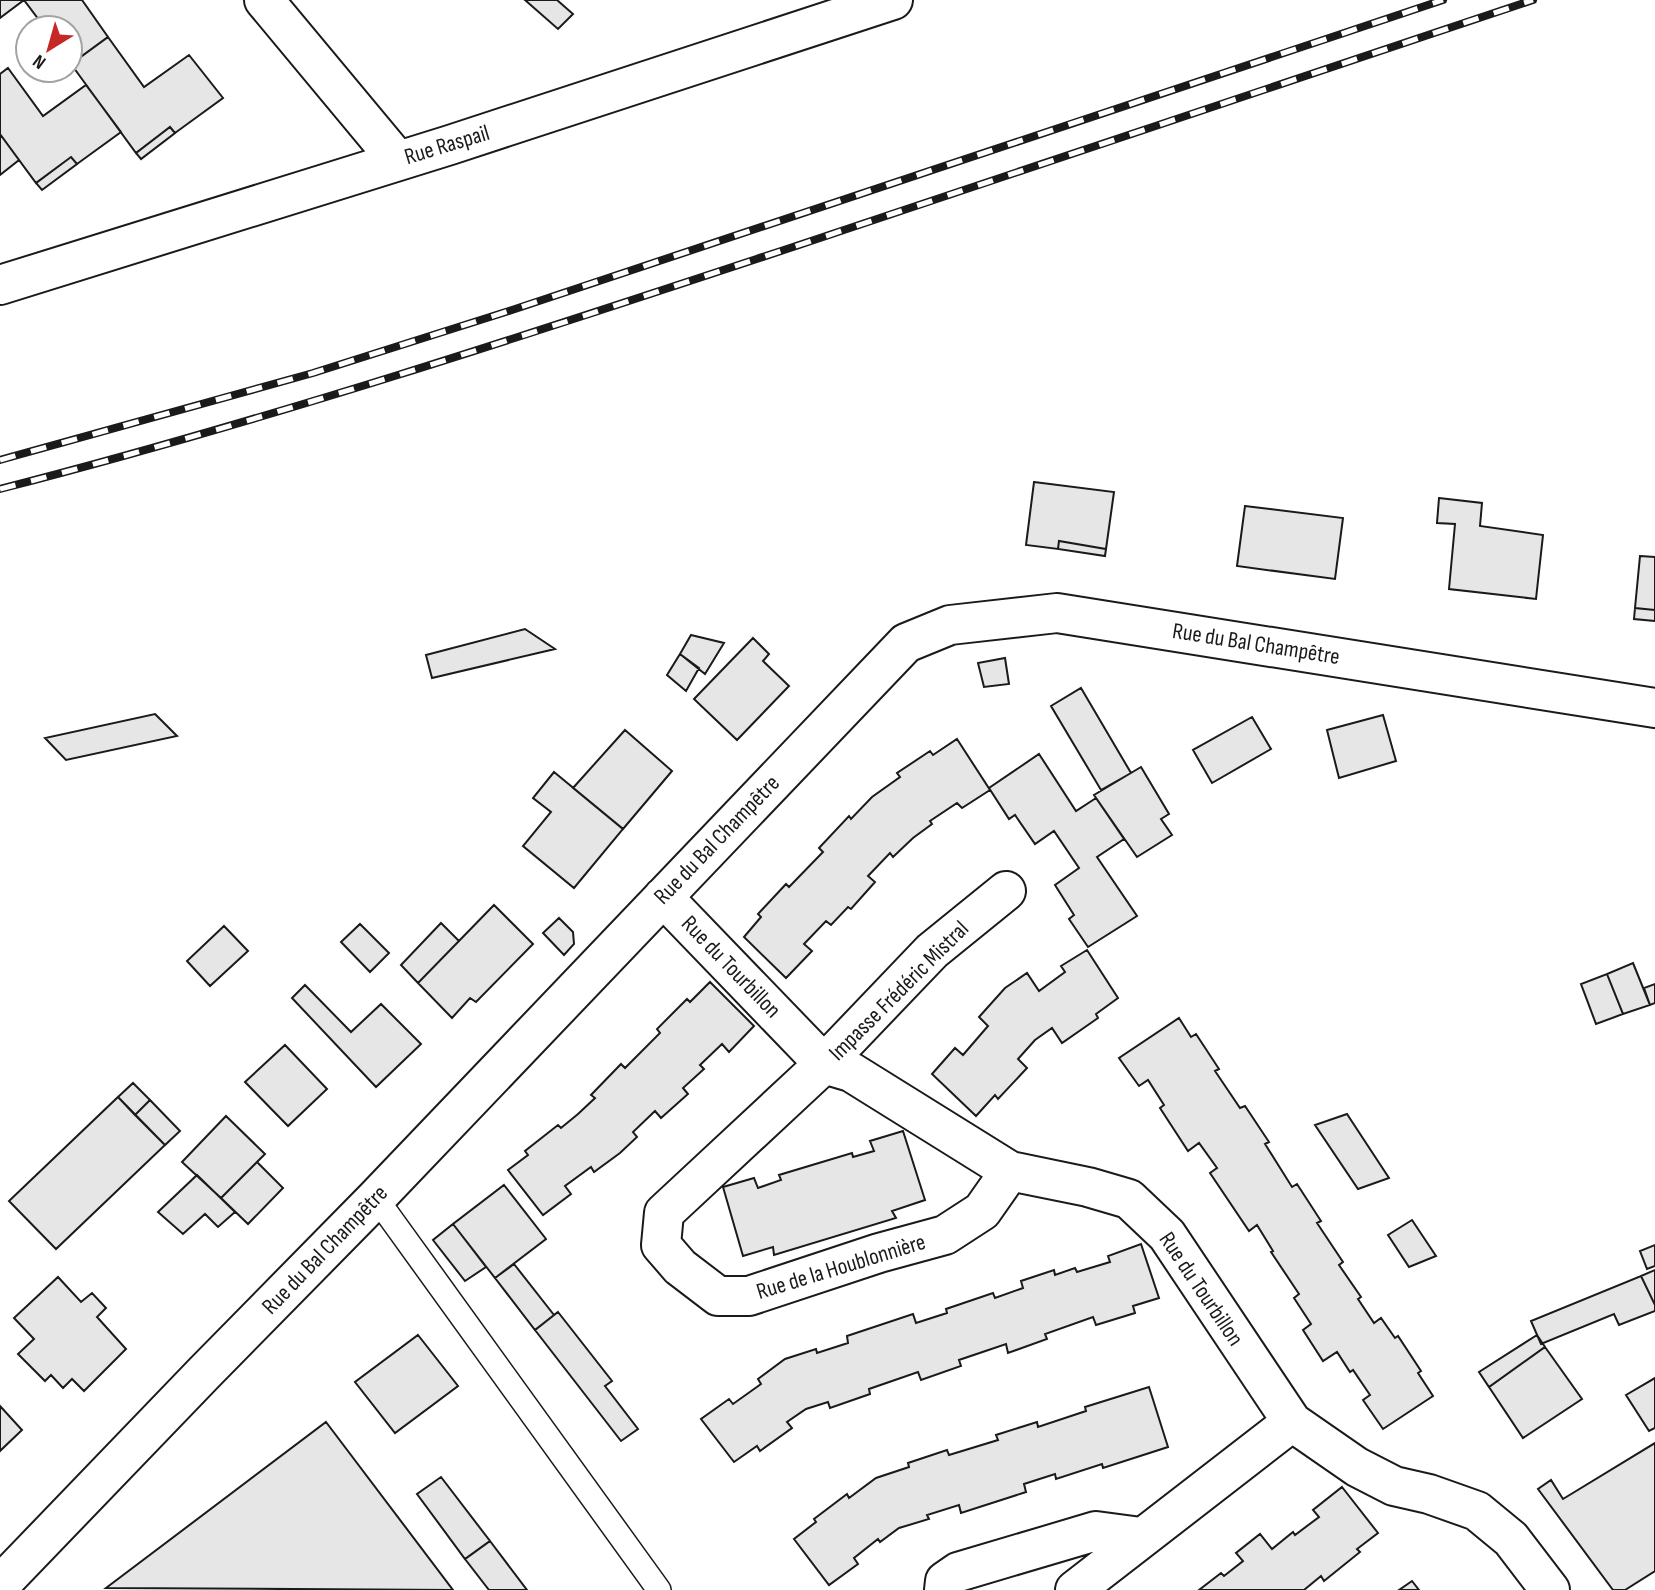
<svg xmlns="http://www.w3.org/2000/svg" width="1655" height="1590" font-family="'Sofia Sans Condensed',sans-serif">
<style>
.building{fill:#e6e6e6;stroke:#1a1a1a;stroke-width:2}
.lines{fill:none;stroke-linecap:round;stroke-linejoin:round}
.service-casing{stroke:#1a1a1a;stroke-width:26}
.minor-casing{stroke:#1a1a1a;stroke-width:42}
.service{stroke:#fff;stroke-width:23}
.minor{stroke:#fff;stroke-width:38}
.rail-casing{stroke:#1a1a1a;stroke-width:8}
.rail{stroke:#fff;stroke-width:5;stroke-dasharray:16;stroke-linecap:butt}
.labels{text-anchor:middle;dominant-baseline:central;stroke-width:5;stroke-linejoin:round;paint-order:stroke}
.street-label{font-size:23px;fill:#1a1a1a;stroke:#fff}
</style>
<rect width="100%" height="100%" fill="#fff"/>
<path class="building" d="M0,0H24L0,18Z
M24,0H82L108,37L71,64L70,28H45Z
M525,0H557L573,14L558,29Z
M108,37L144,87L189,55L223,98L175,133L170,127L136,153L71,64Z
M8,68L43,116L86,85L121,132L77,164L71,157L36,183L0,134V74Z
M170,127L175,133L141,159L136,153Z
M0,134L19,160L0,175Z
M71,157L77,164L42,190L36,183Z
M1034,482L1114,492L1106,549L1059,541L1058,549L1026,545Z
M1439,498L1482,503L1480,526L1543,535L1536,599L1449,589L1455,524L1437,523Z
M1245,506L1343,518L1335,579L1237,566Z
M1059,541L1106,549L1105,556L1058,549Z
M1640,556L1655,557V610L1635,608Z
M1635,608L1655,610V621L1634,619Z
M525,629L555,649L432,678L426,655Z
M691,635L724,643L705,674L680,654Z
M753,638L769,654L763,661L789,686L737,740L694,699Z
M680,654L699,668L686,691L667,675Z
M1005,658L1009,684L984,687L978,663Z
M1081,688L1131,773L1101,790L1051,706Z
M155,714L177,736L66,760L45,738Z
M1383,715L1396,761L1339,778L1327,730Z
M1252,717L1271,749L1212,783L1193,750Z
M625,730L672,771L623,829L573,788Z
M957,739L990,790L962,808L957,803L930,821L932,824L913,838L893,857L890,853L868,876L875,882L851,909L848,907L831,925L826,921L804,944L812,951L786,978L744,937L761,917L758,914L786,884L789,887L823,852L819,848L849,816L851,819L872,797L900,777L897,773L930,751L933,755Z
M1039,754L1076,811L1096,798L1124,839L1097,857L1137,916L1088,947L1069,919L1074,915L1055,885L1079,868L1054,831L1035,844L1015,815L1009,819L989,788Z
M1141,767L1169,814L1161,819L1172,835L1137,857L1094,795Z
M554,772L623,829L574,888L523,846L551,812L533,798Z
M494,905L533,944L476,1002L470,998L452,1018L418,983Z
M559,918L573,932L574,944L564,955L543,933Z
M441,923L459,941L418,983L401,965Z
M360,924L389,953L370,972L341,942Z
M224,926L248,951L210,986L187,961Z
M1087,950L1118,998L1096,1014L1098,1018L1062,1043L1052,1028L1035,1040L1018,1059L1027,1068L998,1099L995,1095L976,1116L932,1074L955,1048L963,1055L988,1026L979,1017L1005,988L1027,973L1039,991L1065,972L1061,966Z
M1633,963L1650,1005L1623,1014L1607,974Z
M1607,974L1623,1014L1596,1024L1581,984Z
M710,982L754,1026L729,1052L722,1044L700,1065L704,1069L683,1088L688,1094L661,1118L655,1111L633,1132L637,1137L620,1153L594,1172L591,1167L565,1186L571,1194L543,1215L508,1170L528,1155L525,1151L558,1125L561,1128L578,1114L595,1098L591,1095L621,1064L625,1068L660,1033L657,1029L687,999L690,1002Z
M1655,984V1003L1650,1005L1644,988Z
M305,985L351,1032L381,1004L421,1044L376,1087L292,998Z
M1179,1018L1191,1037L1196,1034L1219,1069L1215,1071L1240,1108L1245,1106L1269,1142L1265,1144L1292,1187L1297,1184L1321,1221L1317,1223L1343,1262L1339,1265L1361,1297L1358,1299L1374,1323L1381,1318L1395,1338L1398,1336L1421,1371L1418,1373L1433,1396L1383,1429L1363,1400L1370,1395L1353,1370L1350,1372L1337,1352L1323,1361L1303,1330L1311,1324L1294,1298L1299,1294L1271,1252L1273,1251L1257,1225L1249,1231L1210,1173L1217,1168L1199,1143L1188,1151L1160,1108L1164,1105L1148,1080L1139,1086L1119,1058Z
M285,1045L327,1089L288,1126L245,1082Z
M133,1083L150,1100L135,1115L118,1097Z
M118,1097L165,1145L56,1249L9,1201Z
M150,1100L180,1131L165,1145L135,1115Z
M1347,1114L1389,1178L1358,1189L1315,1125Z
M226,1116L265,1154L221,1198L182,1162Z
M903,1131L925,1200L892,1211L896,1218L774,1255L773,1247L743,1256L723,1187L754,1178L758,1188L781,1180L779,1175L852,1153L853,1157L874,1151L870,1141Z
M257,1162L283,1188L248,1224L221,1198Z
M197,1175L235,1212L218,1227L205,1214L183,1234L158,1212Z
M504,1185L546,1239L495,1278L453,1224Z
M1412,1220L1436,1256L1409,1267L1388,1235Z
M453,1224L486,1267L465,1281L433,1240Z
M1141,1244L1159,1298L1133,1306L1135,1313L1096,1325L1093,1317L1045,1334L1047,1339L1008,1353L1006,1344L959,1360L961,1366L921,1380L918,1372L869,1389L870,1394L830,1408L828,1402L806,1409L787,1422L792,1428L760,1451L757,1446L734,1462L701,1419L729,1399L733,1404L761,1384L758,1379L785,1359L816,1349L817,1353L848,1343L847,1336L913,1314L916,1323L947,1313L946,1309L993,1293L995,1298L1023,1288L1021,1281L1054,1270L1055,1275L1075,1268L1077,1272L1110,1262L1108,1256Z
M1655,1245V1266L1647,1269L1640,1251Z
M514,1264L554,1315L535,1330L495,1278Z
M1655,1270V1305L1641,1276Z
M1641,1276L1655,1305V1311L1619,1325L1614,1314L1541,1344L1531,1321Z
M58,1277L81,1302L92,1293L106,1308L97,1317L126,1349L84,1391L72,1379L63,1388L51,1375L45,1381L18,1354L34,1339L14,1318Z
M558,1312L612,1381L605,1386L638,1429L621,1441L535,1330Z
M418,1335L458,1386L395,1433L355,1382Z
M1537,1335L1545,1347L1489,1387L1479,1372Z
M1545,1347L1582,1399L1523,1438L1489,1387Z
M1655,1378V1428L1649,1431L1626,1395Z
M1149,1387L1168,1447L1103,1468L1102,1464L1056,1479L1055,1474L1024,1484L1026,1492L961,1513L959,1505L927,1515L929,1519L899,1528L880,1542L878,1539L854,1558L858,1564L829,1585L794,1539L816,1522L814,1519L847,1494L849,1498L876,1478L909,1467L908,1463L947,1450L949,1455L998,1440L996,1435L1037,1422L1038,1427L1086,1411L1085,1407Z
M0,1406L22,1430L0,1451Z
M326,1422L453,1590L106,1588Z
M1655,1443V1571L1625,1590H1613L1538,1489L1551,1480L1563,1499Z
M441,1477L490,1541L465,1559L417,1494Z
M1342,1487L1378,1533L1357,1549L1360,1552L1324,1581L1321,1576L1304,1590H1199L1221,1573L1224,1576L1243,1561L1236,1553L1260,1534L1272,1549L1293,1532L1295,1535L1319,1517L1313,1510Z
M490,1541L527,1590H489L465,1559Z
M1412,1581L1419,1590H1399Z"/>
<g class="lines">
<defs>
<path id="service" d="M376,1198L659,1590"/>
<path id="minor" d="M264,0L398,161
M0,285L450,145L893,0
M1006,891L932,951L824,1064L664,1213L661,1245L680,1267L718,1296H749L879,1253L945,1235L982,1211L1010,1171
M663,897L824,1064L851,1072L1010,1171L1088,1187L1129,1199L1167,1235L1292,1422L1357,1467L1394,1486L1429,1494L1477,1511L1511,1539L1550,1590
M0,1585L204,1373L376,1198L906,643L950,625L1057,613L1655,708
M944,1590L945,1581L958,1572L1096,1531L1141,1537
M1075,1590L1292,1422"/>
</defs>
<use href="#service" class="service-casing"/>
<use href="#minor" class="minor-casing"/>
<use href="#service" class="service"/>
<use href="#minor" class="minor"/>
<defs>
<path id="rail" d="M0,460L313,373L512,310L1443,0
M0,489C269,420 533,333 796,246C1042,164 1287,82 1533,0"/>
</defs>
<use href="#rail" class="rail-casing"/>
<use href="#rail" class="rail"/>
</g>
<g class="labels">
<g class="street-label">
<text transform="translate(447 145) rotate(-17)">Rue Raspail</text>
<text transform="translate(1256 644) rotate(9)">Rue du Bal Champêtre</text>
<text transform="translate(717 840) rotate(-46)">Rue du Bal Champêtre</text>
<text transform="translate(731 967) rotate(46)">Rue du Tourbillon</text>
<text transform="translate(899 991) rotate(-45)">Impasse Frédéric Mistral</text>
<text transform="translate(325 1250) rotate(-46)">Rue du Bal Champêtre</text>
<text transform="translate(841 1267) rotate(-17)">Rue de la Houblonnière</text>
<text transform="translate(1201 1289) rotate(56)">Rue du Tourbillon</text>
</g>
</g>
<g transform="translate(49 49) rotate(217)"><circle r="33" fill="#ffffff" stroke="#a3a3a3" stroke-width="2"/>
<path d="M0-5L12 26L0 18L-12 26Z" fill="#c62828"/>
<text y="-10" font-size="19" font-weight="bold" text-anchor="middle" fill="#1a1a1a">N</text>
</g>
</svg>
